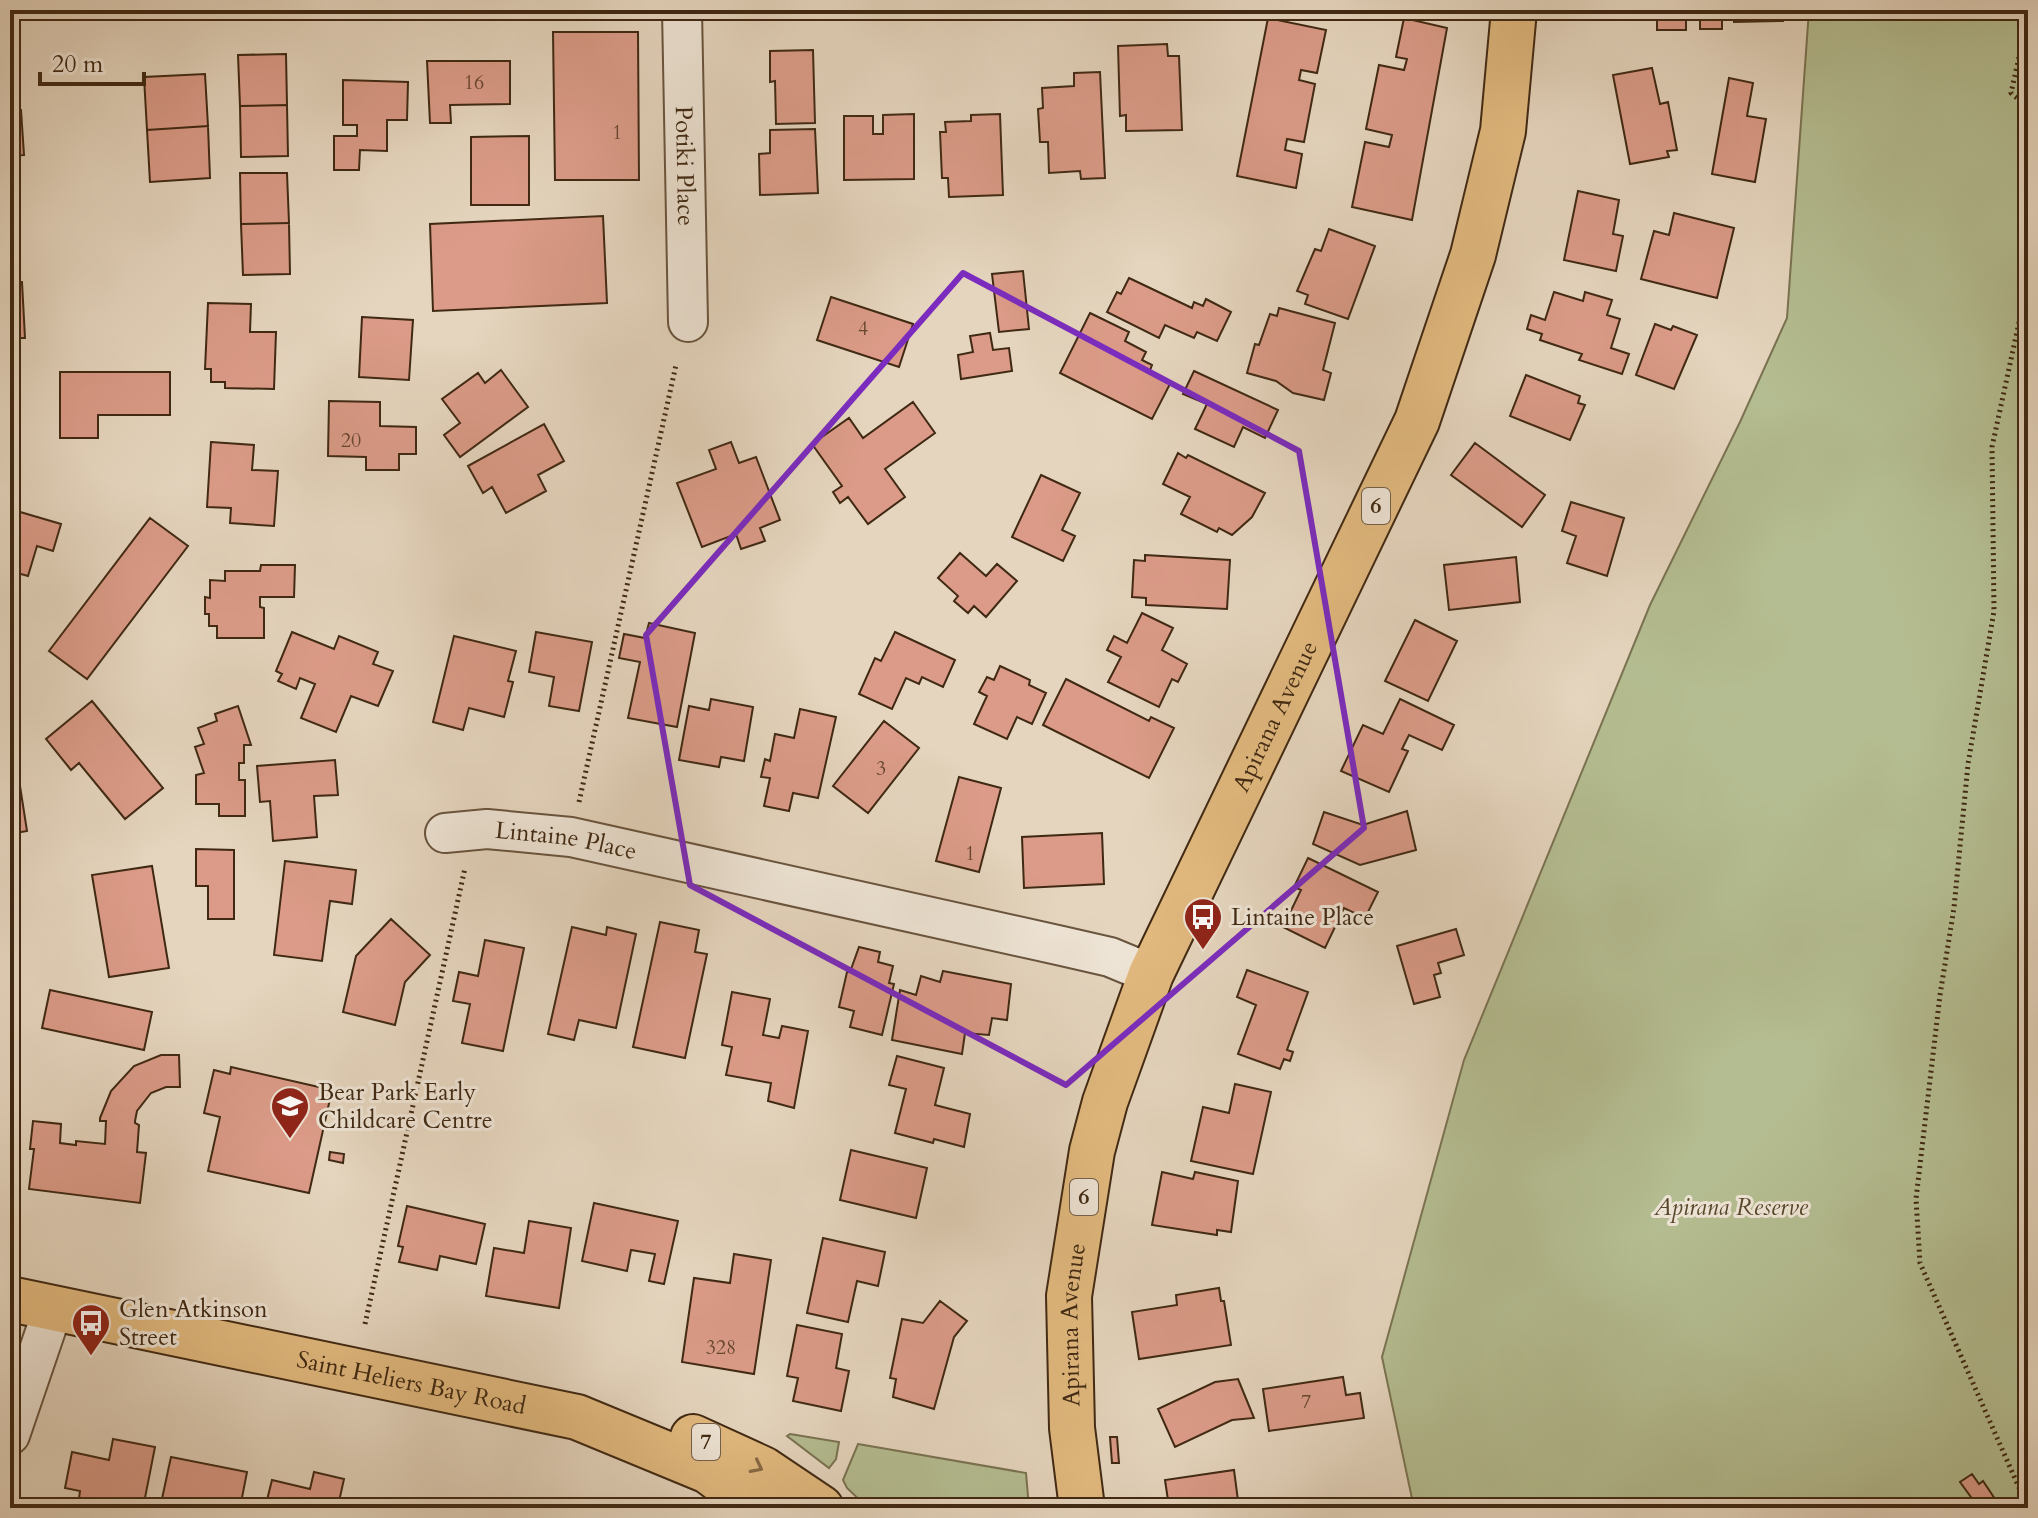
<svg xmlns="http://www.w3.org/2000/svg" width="2038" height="1518" font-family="Cardo,serif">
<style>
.green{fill:#b4bd91;stroke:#7a7352;stroke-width:2}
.building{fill:#db9b88;stroke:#402913;stroke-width:2}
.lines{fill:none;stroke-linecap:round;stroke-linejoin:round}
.minor-casing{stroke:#69543e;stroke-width:42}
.major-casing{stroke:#402913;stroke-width:48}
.path{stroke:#402913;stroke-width:5;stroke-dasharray:2 4;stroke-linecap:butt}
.minor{stroke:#eee4d5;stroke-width:38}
.major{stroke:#e2ba7f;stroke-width:44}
.oneway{stroke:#896a44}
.marked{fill:none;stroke:#7b2cbf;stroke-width:6;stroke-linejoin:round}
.labels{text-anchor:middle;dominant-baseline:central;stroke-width:6;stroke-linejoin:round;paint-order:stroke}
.number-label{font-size:20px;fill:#674630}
.shield{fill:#eee4d5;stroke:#74614d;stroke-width:2}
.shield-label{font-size:22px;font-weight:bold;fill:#402913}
.street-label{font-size:24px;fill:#402913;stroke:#eee4d5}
.poi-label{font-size:24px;fill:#402913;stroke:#eee4d5;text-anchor:start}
.park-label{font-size:24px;font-style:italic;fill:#57472c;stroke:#eee4d5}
</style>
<rect width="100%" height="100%" fill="#e5d5be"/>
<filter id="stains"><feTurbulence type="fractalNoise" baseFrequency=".0025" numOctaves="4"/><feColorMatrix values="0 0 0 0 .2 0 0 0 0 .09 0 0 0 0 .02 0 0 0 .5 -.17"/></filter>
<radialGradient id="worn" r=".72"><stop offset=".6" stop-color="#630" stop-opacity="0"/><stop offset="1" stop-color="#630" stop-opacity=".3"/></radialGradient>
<path class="green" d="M1809,10H2028V1508H1414L1382,1357L1464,1060L1650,605L1740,422L1787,318Z
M790,1434L839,1442L836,1459L829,1468L787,1436Z
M858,1444L1026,1473L1029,1508H868L847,1488L843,1480Z"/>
<path class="building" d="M1651,10H1722V29H1700V15H1686V30H1657V15L1651,14Z
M1734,10H1783V21L1734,22Z
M1268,18L1326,30L1317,73L1301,70L1299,80L1315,84L1304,142L1287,139L1285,150L1302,154L1296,188L1237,176Z
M1404,18L1447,28L1412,220L1352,207L1365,142L1389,147L1392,135L1366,129L1379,65L1404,70L1407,59L1396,57Z
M553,32H638L639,180H555Z
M1167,44L1168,56H1179L1182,130L1126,131V115L1120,116L1118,46Z
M813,50L815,123L776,124L775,81L770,82V51Z
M286,54L287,105L240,106L238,55Z
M427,61H510V104L450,105L451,123H430Z
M1652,68L1660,104L1668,102L1677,150L1667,151L1669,157L1630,164L1613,75Z
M1100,72L1105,178L1081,179L1080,171L1049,173L1048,142H1040L1038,109L1043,108L1042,88L1074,86V73Z
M205,74L208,126L147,130L144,77Z
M1729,78L1753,83L1747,116L1766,119L1755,182L1712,174Z
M343,80L408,82L407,120H387V151L360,150L359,170H334V136H357V125H343Z
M287,105L288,156L241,157L240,106Z
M21,110L24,155L10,156V111Z
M914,114V179L844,180V116H873V134H883V115Z
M1000,114L1003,195L949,197L948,178H942L940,132H946L945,122L971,121V115Z
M208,126L210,178L150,182L147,130Z
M815,129L818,193L760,195L759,154L770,153V130Z
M529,136V205H471V137Z
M240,173H287L289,223L241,224Z
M1578,191L1619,200L1613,234L1623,236L1616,271L1564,260Z
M1674,213L1734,228L1717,298L1641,279L1654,231L1669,235Z
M603,216L607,303L433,311L430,224Z
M289,223L290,274L243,275L241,224Z
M1329,229L1375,246L1348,319L1305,304L1308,295L1297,291L1315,249L1321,251Z
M1023,271L1029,329L999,332L992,274Z
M1129,278L1192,308L1194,302L1203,306L1206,299L1231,312L1217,341L1197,332L1194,338L1165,325L1159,338L1107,312L1117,292L1121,294Z
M22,282L25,338H10V283Z
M1554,292L1583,301L1585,292L1612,300L1607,315L1620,319L1611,348L1629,354L1622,374L1579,360L1582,354L1540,340L1542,334L1527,329L1531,315L1545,320Z
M831,297L913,324L899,367L817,340Z
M208,303L251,304L250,332H276L274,389L225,388V382H211V369H205Z
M1279,308L1335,323L1323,370L1331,373L1324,400L1293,393L1276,381L1247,373L1255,344L1259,345L1270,314L1277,316Z
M1090,313L1129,332L1125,341L1146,352L1142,360L1152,365L1149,373L1170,384L1152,419L1060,373Z
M362,317L413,320L409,380L359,377Z
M1655,324L1671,330L1673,326L1697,335L1674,389L1636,375Z
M990,333L993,350L1009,348L1012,371L961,379L958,355L973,352L970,336Z
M10,358H20L15,461H10Z
M501,370L528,407L460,457L444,435L460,423L442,399L478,373L485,383Z
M1194,371L1278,410L1265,438L1243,427L1234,447L1195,429L1207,404L1183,394Z
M60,372H170V415H98V438H60Z
M1526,375L1580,396L1578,403L1585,405L1570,440L1510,416Z
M329,401L380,402V426L416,427V454H399V470H366V457L328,456Z
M913,402L935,433L885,469L905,497L868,524L848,497L840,503L833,492L842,486L812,444L849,418L863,438Z
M544,424L564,461L538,475L546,491L506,513L492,487L483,493L468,466Z
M211,442L254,445L252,470L278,471L274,526L230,523L231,508L207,507Z
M731,442L739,463L756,457L780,520L760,528L765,541L741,549L736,534L702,547L677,483L716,469L709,450Z
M1475,443L1545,495L1522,527L1451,475Z
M1178,453L1186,458L1188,455L1265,493L1252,517L1232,535L1219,528L1217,532L1181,514L1190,497L1163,484Z
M1041,475L1080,493L1062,530L1075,536L1063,561L1012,537Z
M1571,502L1624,518L1607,576L1567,563L1576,536L1562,531Z
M10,509L61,524L53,551L37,546L28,576L10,571Z
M150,518L188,546L87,679L49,651Z
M960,553L986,576L997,564L1017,581L986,617L974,606L968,613L954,601L958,596L938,578Z
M1145,555L1230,560L1227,609L1146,605V598L1132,597L1134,560L1145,561Z
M1516,557L1520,602L1449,610L1444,565Z
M261,565H295L294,597H260V607L264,608V638H217V626H209V614H205V597L210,598V580L225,581V571H260Z
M1142,613L1173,628L1162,650L1187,664L1178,682L1172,679L1159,707L1108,682L1121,657L1107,650L1114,636L1127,643Z
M1415,620L1457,641L1428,701L1385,681Z
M649,623L695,633L677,727L628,718L640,662L619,658L624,634L645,638Z
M292,632L334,649L339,636L378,652L373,664L393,671L378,706L351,696L336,732L301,718L315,684L300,678L296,689L278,681L282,674L276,671Z
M536,632L592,642L579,711L549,706L554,677L529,672Z
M895,632L955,660L943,687L922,677L919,684L906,678L892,709L859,694L875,658L881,661Z
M454,636L516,651L508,681L513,682L504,717L469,708L463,730L433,722Z
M1000,666L1030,680L1029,685L1046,693L1032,724L1017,717L1007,739L974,724L987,696L979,692L987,677L994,680Z
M1066,679L1149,721L1151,717L1174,728L1149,778L1043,725Z
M711,699L753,707L744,761L721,757L719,767L679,760L689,706L709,710Z
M1400,699L1454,725L1442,750L1409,735L1402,749L1408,751L1389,792L1341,771L1363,725L1383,734Z
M92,701L163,788L125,819L79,763L71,770L46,739Z
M238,706L251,745H244V763H239V780H245V816H219V804H196V775L204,773L195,747L204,744L198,728L217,721L215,714Z
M800,709L836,717L818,798L793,793L789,811L764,806L770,778L761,777L765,759L770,761L775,734L794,738Z
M884,721L919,748L868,813L833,786Z
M335,760L338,795L314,796L317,837L273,841L270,801L260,802L257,766Z
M959,777L1001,788L979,872L936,861Z
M20,786L27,831L10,834V787Z
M1407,811L1416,850L1360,865L1313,844L1324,812L1363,825Z
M1102,833L1104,884L1024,888L1022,837Z
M196,849L234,850V919H208V886H196Z
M1308,858L1378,892L1365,918L1344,908L1325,948L1283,927L1301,890L1294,887Z
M285,861L356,870L352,904L330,901L322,961L274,955Z
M152,866L169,968L109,977L92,875Z
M391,919L430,955L405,982L395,1025L343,1012L356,956Z
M660,922L699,930L695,952L707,954L685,1058L633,1047Z
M572,927L606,935L607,927L636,934L616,1028L579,1020L574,1040L548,1034Z
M1456,929L1464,955L1438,963L1441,973L1434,975L1440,997L1414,1004L1397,946Z
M485,940L524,948L503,1051L462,1043L470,1004L453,1001L459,972L478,976Z
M859,947L880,952L878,962L893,966L889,983L894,984L882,1035L850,1027L854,1011L839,1007L847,972H850Z
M1247,970L1308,992L1287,1050L1293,1052L1290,1061L1284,1059L1280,1069L1238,1054L1256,1005L1237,997Z
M943,971L1011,984L1007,1020L992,1018L989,1035L965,1033L962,1054L892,1040L900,990L916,995L921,976L940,982Z
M50,990L152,1012L144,1050L42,1028Z
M732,992L770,999L763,1035L779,1038L782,1026L808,1031L794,1108L768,1101L771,1083L726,1075L732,1047L722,1045Z
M161,1055H179L180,1087H166L151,1093L137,1111L135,1121V1123L139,1125L137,1152L146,1153L140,1203L29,1189L34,1149H30L33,1121L61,1124L60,1143L76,1145V1141L105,1144L106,1121H100V1118L111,1091L134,1066Z
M897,1056L944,1068L935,1105L970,1114L964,1147L934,1139L933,1143L895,1133L906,1089L889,1085Z
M231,1067L332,1090L309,1193L208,1171L220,1117L204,1113L214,1070L230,1074Z
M1235,1084L1271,1092L1253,1174L1191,1161L1203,1107L1229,1113Z
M851,1150L927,1168L916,1218L840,1200Z
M330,1152L344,1154L343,1163L329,1160Z
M1162,1172L1193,1179L1195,1172L1238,1181L1231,1232L1217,1230V1235L1152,1225Z
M594,1203L678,1221L664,1284L649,1281L655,1254L631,1250L627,1271L582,1261Z
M407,1206L485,1224L476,1264L440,1256L437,1270L399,1262L403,1247L398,1246Z
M529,1221L571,1228L559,1308L486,1296L494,1248L524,1253Z
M823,1238L885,1252L878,1286L857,1281L848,1322L807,1313Z
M734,1254L771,1260L754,1374L682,1362L694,1278L730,1283Z
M1219,1288L1221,1301H1224L1231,1345L1139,1359L1132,1312L1177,1305L1176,1295Z
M940,1301L967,1321L954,1337L934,1409L893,1397L896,1379L890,1378L902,1319L923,1323Z
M797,1325L842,1334L836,1368L849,1371L841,1411L793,1401L798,1378L787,1376Z
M1343,1377L1346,1395L1360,1393L1364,1418L1269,1431L1263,1389Z
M1238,1379L1254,1418L1232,1420L1175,1447L1158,1409L1215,1382Z
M1110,1437H1117L1119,1463H1112Z
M113,1439L155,1447L143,1508L78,1506L80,1491L65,1488L72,1452L109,1460Z
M171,1457L247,1472L240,1508H160Z
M1234,1470L1239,1508H1188V1504L1169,1507L1165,1480Z
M314,1472L344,1479L338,1506L336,1508H262L264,1500H267L272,1480L310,1489Z
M1972,1474L1979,1484L1983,1481L1995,1499L1982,1508H1979L1960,1482Z"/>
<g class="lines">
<defs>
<g id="minor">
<path id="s1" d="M682,10L688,322"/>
<path id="s2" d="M445,833L487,829L571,837L1062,946L1110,957L1151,974"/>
<path d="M10,1435L53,1309"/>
</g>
<g id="major">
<path id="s3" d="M10,1299L577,1417L708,1471L758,1508"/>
<path d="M693,1437L763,1469L821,1508"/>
<path id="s4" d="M1082,1508L1072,1428L1069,1296L1092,1151L1105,1102L1151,974L1417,421L1473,255L1503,131L1514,10"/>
</g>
</defs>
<use href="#minor" class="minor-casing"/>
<use href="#major" class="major-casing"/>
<path class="path" d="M2026,10L2024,35L2011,93L2028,107
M2028,281L1992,447L1994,611L1968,764L1954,908L1940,995L1916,1199L1920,1263L2028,1508
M579,802L676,365
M365,1324L465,868"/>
<use href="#minor" class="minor"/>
<use href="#major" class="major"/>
</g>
<defs><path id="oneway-chevron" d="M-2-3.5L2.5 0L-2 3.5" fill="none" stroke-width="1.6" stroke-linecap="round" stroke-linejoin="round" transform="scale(2)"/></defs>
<use class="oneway" href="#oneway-chevron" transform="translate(757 1467) rotate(27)"/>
<path class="marked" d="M963,273L1299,451L1364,828L1066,1085L690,885L646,635Z"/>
<defs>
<symbol id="bus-pin" viewBox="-11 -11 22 30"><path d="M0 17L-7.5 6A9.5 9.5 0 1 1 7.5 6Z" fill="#8f2418" stroke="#eee4d5"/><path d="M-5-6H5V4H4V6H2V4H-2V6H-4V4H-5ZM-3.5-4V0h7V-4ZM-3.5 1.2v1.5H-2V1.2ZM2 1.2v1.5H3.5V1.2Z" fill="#fff"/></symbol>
<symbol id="school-pin" viewBox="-11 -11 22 30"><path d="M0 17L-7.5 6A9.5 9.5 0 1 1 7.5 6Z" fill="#8f2418" stroke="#eee4d5"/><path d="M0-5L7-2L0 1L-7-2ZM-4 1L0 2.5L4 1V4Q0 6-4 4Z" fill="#fff"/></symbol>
</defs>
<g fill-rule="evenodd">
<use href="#bus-pin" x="1181" y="895" width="44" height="60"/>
<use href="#school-pin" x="268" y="1084" width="44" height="60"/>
<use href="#bus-pin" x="69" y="1301" width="44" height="60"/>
</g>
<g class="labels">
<g class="number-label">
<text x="474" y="82">16</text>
<text x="617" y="132">1</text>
<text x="863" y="328">4</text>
<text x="351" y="440">20</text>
<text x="881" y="768">3</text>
<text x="970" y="853">1</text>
<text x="721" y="1347">328</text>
<text x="1306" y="1401">7</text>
</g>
<g class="shield">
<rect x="1362" y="488" width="28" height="36" rx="6"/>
<rect x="1070" y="1179" width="28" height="36" rx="6"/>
<rect x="692" y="1424" width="28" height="36" rx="6"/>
</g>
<g class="shield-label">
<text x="1376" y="506">6</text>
<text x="1084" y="1197">6</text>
<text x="706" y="1442">7</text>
</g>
<g class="street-label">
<text stroke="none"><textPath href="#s1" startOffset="156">Potiki Place</textPath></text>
<text stroke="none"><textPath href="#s4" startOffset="832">Apirana Avenue</textPath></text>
<text stroke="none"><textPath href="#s2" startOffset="122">Lintaine Place</textPath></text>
<text stroke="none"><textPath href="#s4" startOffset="184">Apirana Avenue</textPath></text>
<text stroke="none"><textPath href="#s3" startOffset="410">Saint Heliers Bay Road</textPath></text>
</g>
<g class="poi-label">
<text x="1231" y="917">Lintaine Place</text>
<text x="318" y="1092">Bear Park Early<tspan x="318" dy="28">Childcare Centre</tspan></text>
<text x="119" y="1309">Glen Atkinson<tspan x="119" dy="28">Street</tspan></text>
</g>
<g class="park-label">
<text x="1731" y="1207">Apirana Reserve</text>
</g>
</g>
<rect width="2038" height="1518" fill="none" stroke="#e5d5be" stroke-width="40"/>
<rect x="12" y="12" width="2014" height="1494" fill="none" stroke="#402913" stroke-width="4"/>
<rect x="20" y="20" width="1998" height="1478" fill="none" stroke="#402913" stroke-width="2"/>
<path d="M40 72v12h104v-12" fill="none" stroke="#402913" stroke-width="4"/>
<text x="52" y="72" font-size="24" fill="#402913" stroke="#eee4d5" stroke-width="6" paint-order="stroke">20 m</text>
<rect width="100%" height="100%" filter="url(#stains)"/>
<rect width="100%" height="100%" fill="url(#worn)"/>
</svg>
